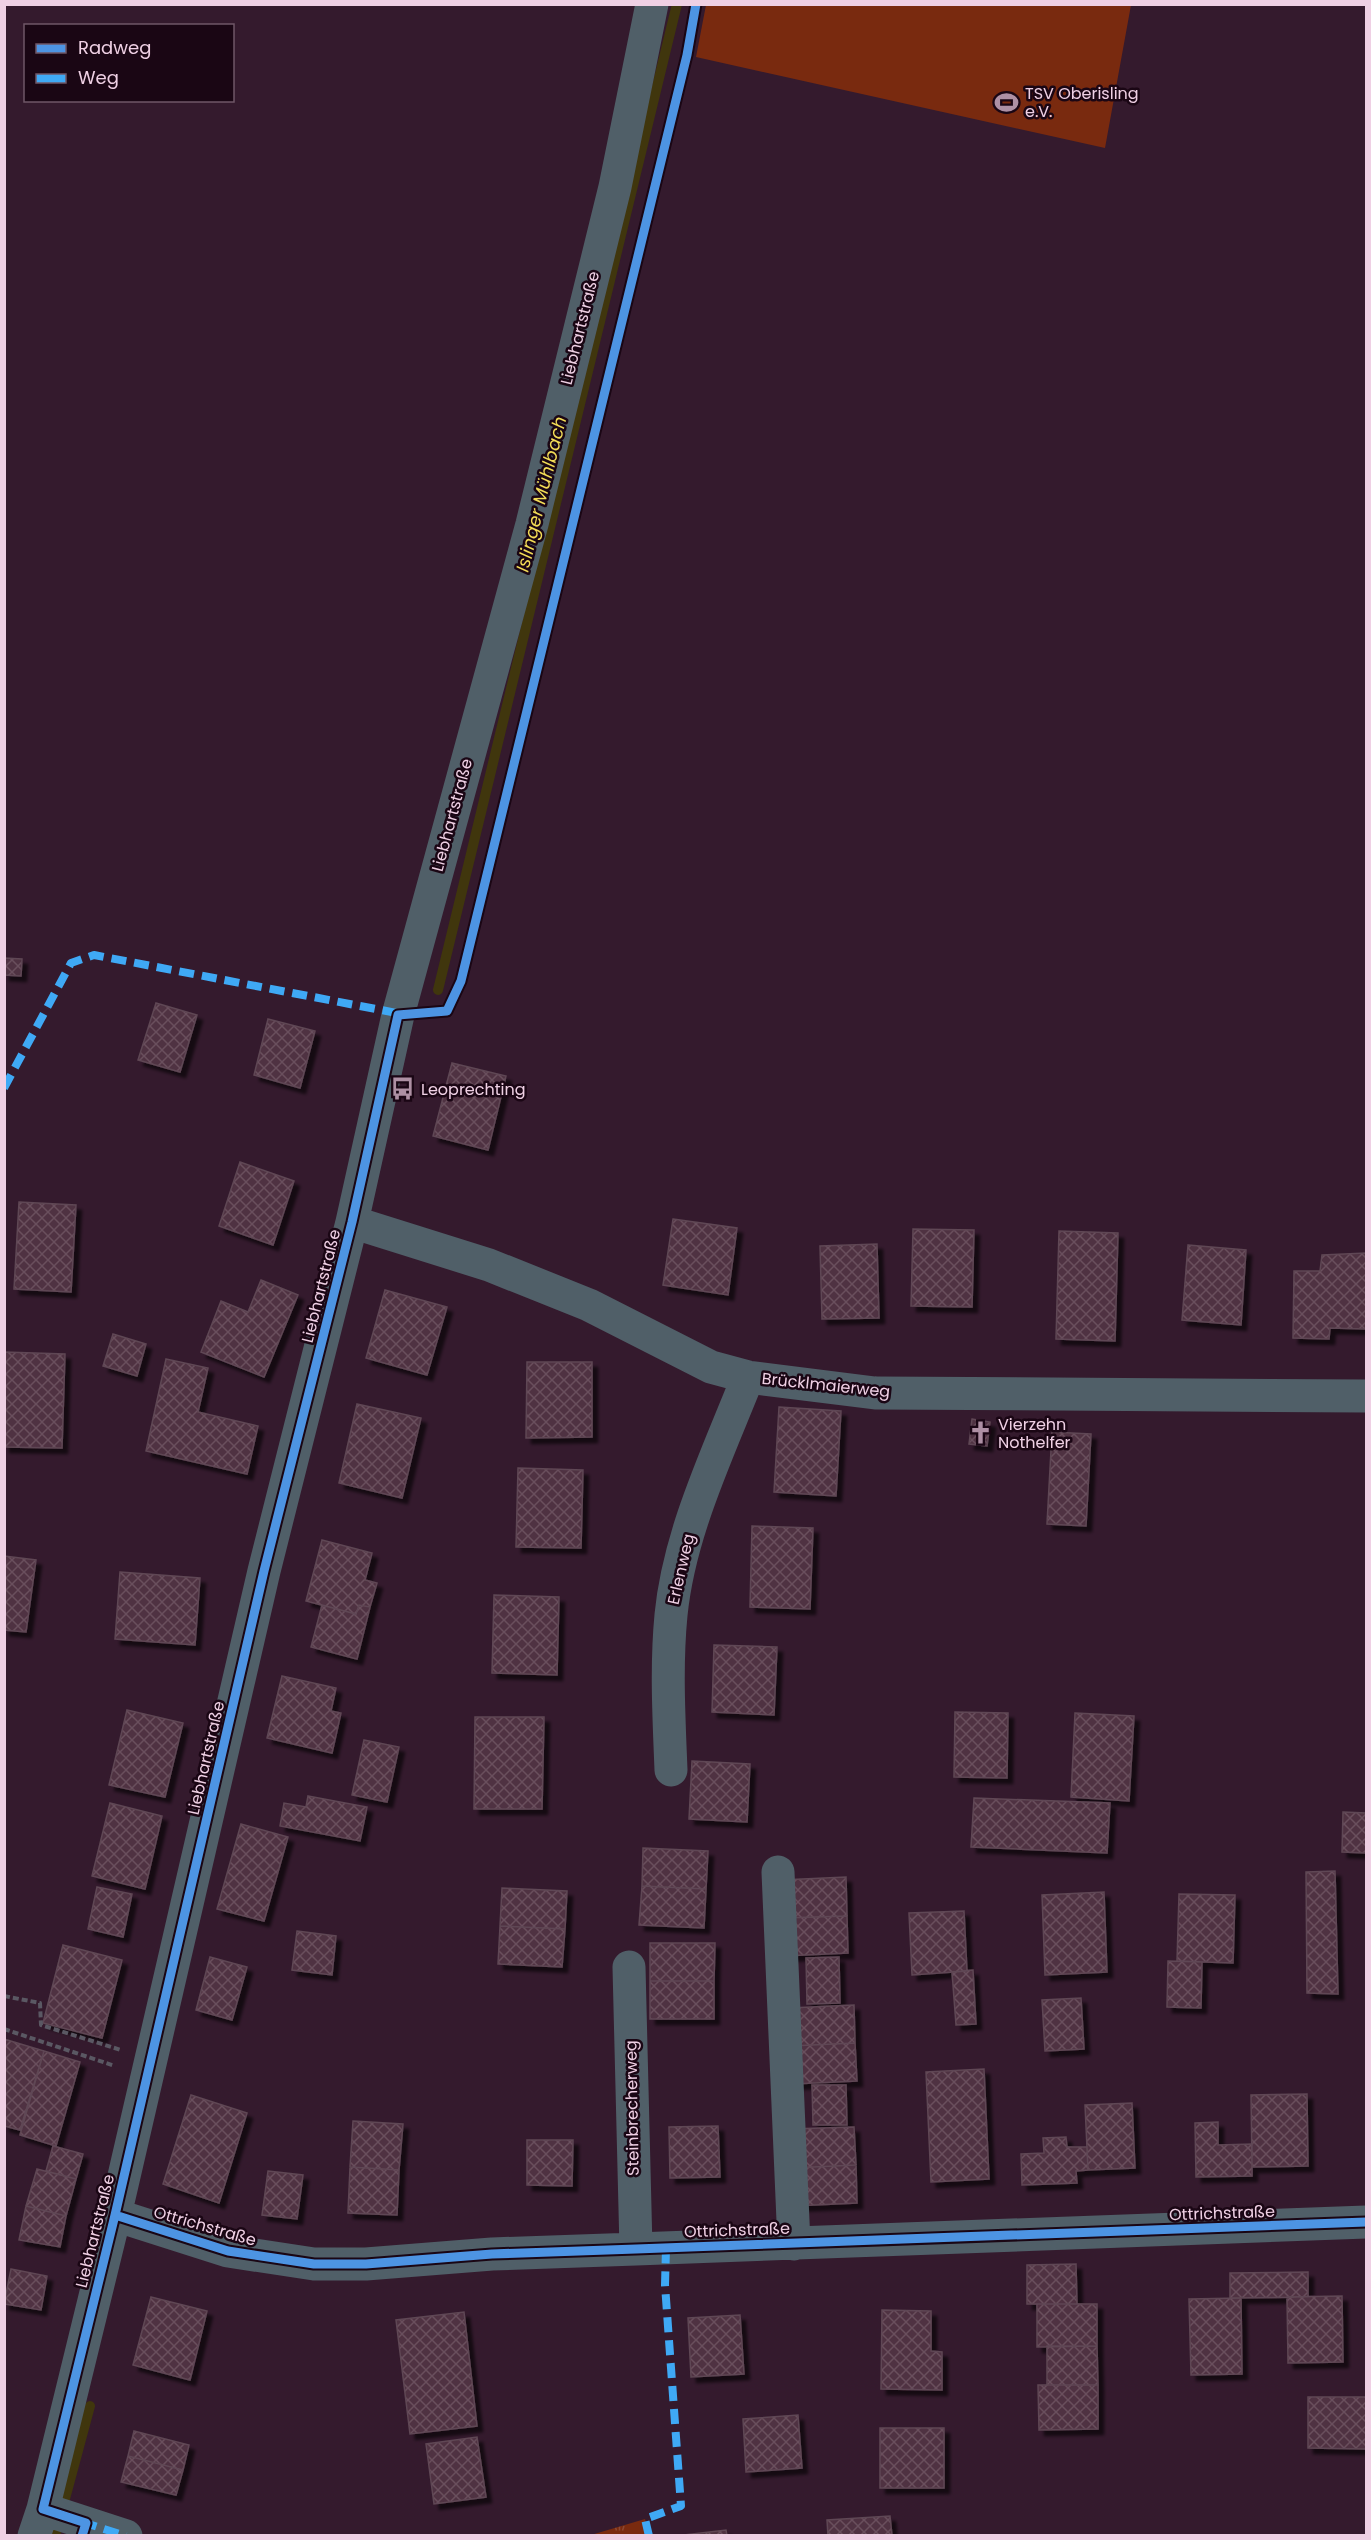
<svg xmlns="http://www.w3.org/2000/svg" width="1371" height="2540" font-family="Poppins,sans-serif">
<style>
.grass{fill:url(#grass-tufts)}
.pitch{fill:#792a0f}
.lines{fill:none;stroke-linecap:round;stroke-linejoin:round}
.stream{stroke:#40360d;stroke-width:10}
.building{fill:url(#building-cross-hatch);stroke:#5f4754;stroke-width:1.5;filter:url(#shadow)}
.path{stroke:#5a5863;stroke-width:4;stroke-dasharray:6 3;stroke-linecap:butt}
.minor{stroke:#505f68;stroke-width:33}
.quiet{stroke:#3fa9f5;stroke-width:8;stroke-dasharray:15 8;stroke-linecap:butt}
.cycleway-casing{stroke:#1a0614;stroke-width:13}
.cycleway{stroke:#4d94e3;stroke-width:9}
.labels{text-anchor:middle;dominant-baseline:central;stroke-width:5;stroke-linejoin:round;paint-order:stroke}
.poi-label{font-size:16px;fill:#efd0e4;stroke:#1a0614;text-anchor:start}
.street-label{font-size:16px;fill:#efd0e4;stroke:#1a0614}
.water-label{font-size:18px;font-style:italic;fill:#f3dc57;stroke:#1a0614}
</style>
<defs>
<pattern id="grass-tufts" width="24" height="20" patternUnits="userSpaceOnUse" patternTransform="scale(1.5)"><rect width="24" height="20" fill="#792a0f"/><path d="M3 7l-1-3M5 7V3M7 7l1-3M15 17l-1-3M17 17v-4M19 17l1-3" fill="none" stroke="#8c4832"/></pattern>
<pattern id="building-cross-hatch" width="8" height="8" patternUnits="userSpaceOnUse" patternTransform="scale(1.5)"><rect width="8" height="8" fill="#4f3242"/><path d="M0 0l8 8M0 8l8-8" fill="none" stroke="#694f5d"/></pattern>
<filter id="shadow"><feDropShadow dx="5.5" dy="5.5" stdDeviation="1.5" flood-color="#0009"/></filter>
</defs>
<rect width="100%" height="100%" fill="#341a2d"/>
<path class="grass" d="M645,2519L649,2535H591Z"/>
<path class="pitch" d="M706,5V4L1131,5L1105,148L696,57Z"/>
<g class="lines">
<path class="stream" d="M438,990L677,4
M55,2536L90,2406"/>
</g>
<path class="building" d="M4,958L22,959L21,976L4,975Z
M156,1003L197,1015L180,1072L138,1060Z
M268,1019L315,1031L300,1088L254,1075Z
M452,1063L506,1076L488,1150L433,1136Z
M240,1162L294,1181L273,1245L219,1226Z
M19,1202L76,1205L71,1292L14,1289Z
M673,1219L737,1228L728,1295L663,1285Z
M913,1229L974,1230L972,1307L911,1306Z
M1059,1231L1118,1233L1115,1341L1056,1339Z
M877,1244L879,1318L822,1319L820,1246Z
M1188,1245L1246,1250L1241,1325L1182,1320Z
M1366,1253V1329L1330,1328L1329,1339L1293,1338L1294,1271H1320L1322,1255Z
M261,1280L298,1295L264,1377L201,1352L221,1301L248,1312Z
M385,1290L447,1307L427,1375L366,1358Z
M113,1334L146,1344L137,1376L103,1366Z
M4,1352L65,1354L62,1448L4,1447Z
M166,1359L208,1368L198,1412L258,1426L247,1474L146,1451Z
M527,1362H592V1437L526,1438Z
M357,1404L421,1418L402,1498L339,1483Z
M779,1407L841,1411L836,1496L774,1492Z
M972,1419L990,1422L987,1446L969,1444Z
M1052,1432L1091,1434L1086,1526L1047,1524Z
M518,1468L583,1470L581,1548L516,1547Z
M752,1526L813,1528L810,1609L750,1607Z
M322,1540L372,1553L365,1580L377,1583L370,1607L359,1605L356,1614L306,1601Z
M4,1556L36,1560L26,1632L4,1630Z
M120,1572L200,1578L195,1645L115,1639Z
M494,1595L559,1597L557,1675L492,1673Z
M322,1605L356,1614L359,1605L370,1607L357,1659L311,1647Z
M714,1645L777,1647L774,1715L712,1712Z
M282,1676L336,1688L331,1711L341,1713L332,1753L267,1738Z
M127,1710L183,1723L165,1797L109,1785Z
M955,1712L1008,1713L1007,1778L954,1777Z
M1075,1713L1134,1716L1129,1801L1071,1797Z
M475,1717H544L542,1809H474Z
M364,1740L399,1747L387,1802L352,1795Z
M692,1761L750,1764L747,1822L689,1819Z
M308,1796L367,1807L360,1841L280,1826L284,1803L306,1807Z
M974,1798L1110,1803L1107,1853L971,1847Z
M110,1803L162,1816L145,1889L92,1876Z
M1343,1812L1366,1813V1853L1342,1852Z
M241,1824L288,1837L264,1921L217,1909Z
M643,1848L708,1851L706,1889L642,1886Z
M1335,1871L1338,1994L1307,1993L1306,1872Z
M846,1877L847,1916L783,1918L781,1880Z
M642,1886L706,1889L704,1928L639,1925Z
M97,1887L132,1894L123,1937L88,1929Z
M502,1888L567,1891L565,1929L500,1926Z
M1104,1892L1107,1972L1045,1975L1042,1895Z
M1179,1894L1235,1895L1233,1963L1177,1961Z
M964,1911L967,1971L912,1975L909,1913Z
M847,1916L848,1953L784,1956L783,1918Z
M500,1926L565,1929L562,1967L498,1964Z
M297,1931L336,1936L332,1975L292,1970Z
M650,1943H715L714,1981H650Z
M63,1945L122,1960L102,2038L43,2023Z
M210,1957L247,1967L232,2020L196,2010Z
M839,1957L840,2003L807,2004L806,1958Z
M1168,1961L1202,1962L1201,2008L1167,2007Z
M973,1970L976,2024L956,2025L952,1972Z
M650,1981H714V2019H650Z
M1081,1998L1084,2049L1045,2051L1042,2000Z
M854,2005L855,2043L791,2046L790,2008Z
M4,2039L44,2051L20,2130L4,2126Z
M855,2043L857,2081L793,2084L791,2046Z
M44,2051L80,2062L56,2146L20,2135Z
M984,2069L989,2179L931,2182L926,2072Z
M812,2085H846L847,2125H813Z
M1307,2094L1308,2166L1252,2167L1251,2095Z
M191,2095L247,2113L219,2203L163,2184Z
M1132,2103L1135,2168L1088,2170L1085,2105Z
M353,2121L403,2124L399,2170L350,2167Z
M1218,2122V2145L1252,2144V2176L1196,2177L1195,2123Z
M718,2126L720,2177L670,2178L669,2127Z
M854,2127L856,2165L792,2168L790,2129Z
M1066,2137L1067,2147H1087L1088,2170L1076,2171L1077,2183L1022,2185L1021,2154L1044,2153L1043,2138Z
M527,2140H573L572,2186L527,2185Z
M53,2146L83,2154L76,2179L46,2171Z
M856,2165L857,2203L793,2206L792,2168Z
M350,2167L399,2170L397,2215L348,2213Z
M37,2169L76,2179L66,2216L26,2206Z
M268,2171L303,2175L297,2219L262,2215Z
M26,2206L66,2216L60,2247L19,2240Z
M1076,2264L1077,2304H1027V2265Z
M11,2269L47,2276L41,2310L4,2304Z
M1308,2272V2297L1230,2298V2273Z
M1342,2296L1343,2362L1288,2363L1287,2297Z
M151,2297L207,2311L190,2380L133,2365Z
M1241,2298L1242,2374L1191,2375L1189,2299Z
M1037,2304H1097V2346L1037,2347Z
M882,2310L931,2311V2351L942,2352V2390L881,2389Z
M464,2312L477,2426L410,2434L396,2320Z
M740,2315L744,2374L691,2377L688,2318Z
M1047,2346H1097L1098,2385H1047Z
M1038,2385H1098V2429L1039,2430Z
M1308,2397H1366V2449L1308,2448Z
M798,2415L802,2468L746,2472L743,2419Z
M880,2428H944V2488H880Z
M134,2431L189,2445L183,2470L128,2456Z
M477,2437L486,2497L434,2504L426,2444Z
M128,2456L183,2470L176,2495L121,2482Z
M890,2516L892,2536H828L827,2520Z
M726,2530L727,2536H675Z"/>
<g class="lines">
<path class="path" d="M4,1996L40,2003L41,2025L121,2050
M4,2029L115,2066"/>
<path class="minor" d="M352,1222L489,1265L589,1305L711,1367L748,1377L875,1393L1366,1396
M671,1770C669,1719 666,1667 671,1615C679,1533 718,1453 748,1377
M778,1872L794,2244
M629,1967L636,2249
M115,2215L228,2251L314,2264H366L492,2254L636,2249L1366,2222
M43,2509L126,2536
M34,2536L43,2509L115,2215L264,1571L352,1222L398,1015L532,524L615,187L652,4"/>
<path class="quiet" d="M4,1088L71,963L94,955L402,1014
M82,2522L126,2536
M649,2536L645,2519L681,2506L665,2285L666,2248"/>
<defs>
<path id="cycleway" d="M115,2215L228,2251L314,2264H366L492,2254L636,2249L1366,2222
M82,2536L86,2523L43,2509L115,2215L264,1571L352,1222L398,1015L447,1011L461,981L687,55L696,4"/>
</defs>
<use href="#cycleway" class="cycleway-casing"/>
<use href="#cycleway" class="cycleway"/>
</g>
<defs>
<symbol id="stadium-bare" viewBox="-9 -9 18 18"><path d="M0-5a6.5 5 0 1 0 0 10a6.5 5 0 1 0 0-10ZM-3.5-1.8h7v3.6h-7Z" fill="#ae90a4" stroke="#1a0614" stroke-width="2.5" paint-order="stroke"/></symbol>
<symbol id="bus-bare" viewBox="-9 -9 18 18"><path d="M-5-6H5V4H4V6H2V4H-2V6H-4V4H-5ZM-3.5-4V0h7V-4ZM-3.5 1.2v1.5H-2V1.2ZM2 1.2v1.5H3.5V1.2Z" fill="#ae90a4" stroke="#1a0614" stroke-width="2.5" paint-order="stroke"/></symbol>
<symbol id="church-bare" viewBox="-9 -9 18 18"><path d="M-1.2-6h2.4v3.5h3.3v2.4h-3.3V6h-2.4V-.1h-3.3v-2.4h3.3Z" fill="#ae90a4" stroke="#1a0614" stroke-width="2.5" paint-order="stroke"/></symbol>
</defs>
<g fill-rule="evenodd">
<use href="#stadium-bare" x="990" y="86" width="33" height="33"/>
<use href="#bus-bare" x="386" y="1072" width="33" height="33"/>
<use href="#church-bare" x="964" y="1416" width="33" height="33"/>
</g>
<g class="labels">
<g class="poi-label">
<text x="1025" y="93">TSV Oberisling<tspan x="1025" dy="18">e.V.</tspan></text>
<text x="421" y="1089">Leoprechting</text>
<text x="998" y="1424">Vierzehn<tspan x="998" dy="18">Nothelfer</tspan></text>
</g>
<g class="street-label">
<text transform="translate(580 328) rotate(-76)">Liebhartstraße</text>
<text transform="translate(452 815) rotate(-75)">Liebhartstraße</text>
<text transform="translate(321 1286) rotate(-76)">Liebhartstraße</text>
<text transform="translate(826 1385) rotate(6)">Brücklmaierweg</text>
<text transform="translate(681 1569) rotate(-77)">Erlenweg</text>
<text transform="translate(206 1758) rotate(-77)">Liebhartstraße</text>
<text transform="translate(632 2108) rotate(-91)">Steinbrecherweg</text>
<text transform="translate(1222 2213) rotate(-2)">Ottrichstraße</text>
<text transform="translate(205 2226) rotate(16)">Ottrichstraße</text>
<text transform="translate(737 2230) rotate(-2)">Ottrichstraße</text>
<text transform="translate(95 2231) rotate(-76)">Liebhartstraße</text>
</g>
<g class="water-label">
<text transform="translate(541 494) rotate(-76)">Islinger Mühlbach</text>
</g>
</g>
<rect width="1371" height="2540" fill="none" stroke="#efd0e4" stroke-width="12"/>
<rect x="24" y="24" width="210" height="78" fill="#1a0614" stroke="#6f5767" stroke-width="1.5"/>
<rect x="36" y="44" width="30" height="9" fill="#4d94e3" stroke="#6f5767" stroke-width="1.5"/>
<text x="78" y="54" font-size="18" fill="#efd0e4">Radweg</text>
<rect x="36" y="74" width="30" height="9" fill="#3fa9f5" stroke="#6f5767" stroke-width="1.5"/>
<text x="78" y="84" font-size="18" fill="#efd0e4">Weg</text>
</svg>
